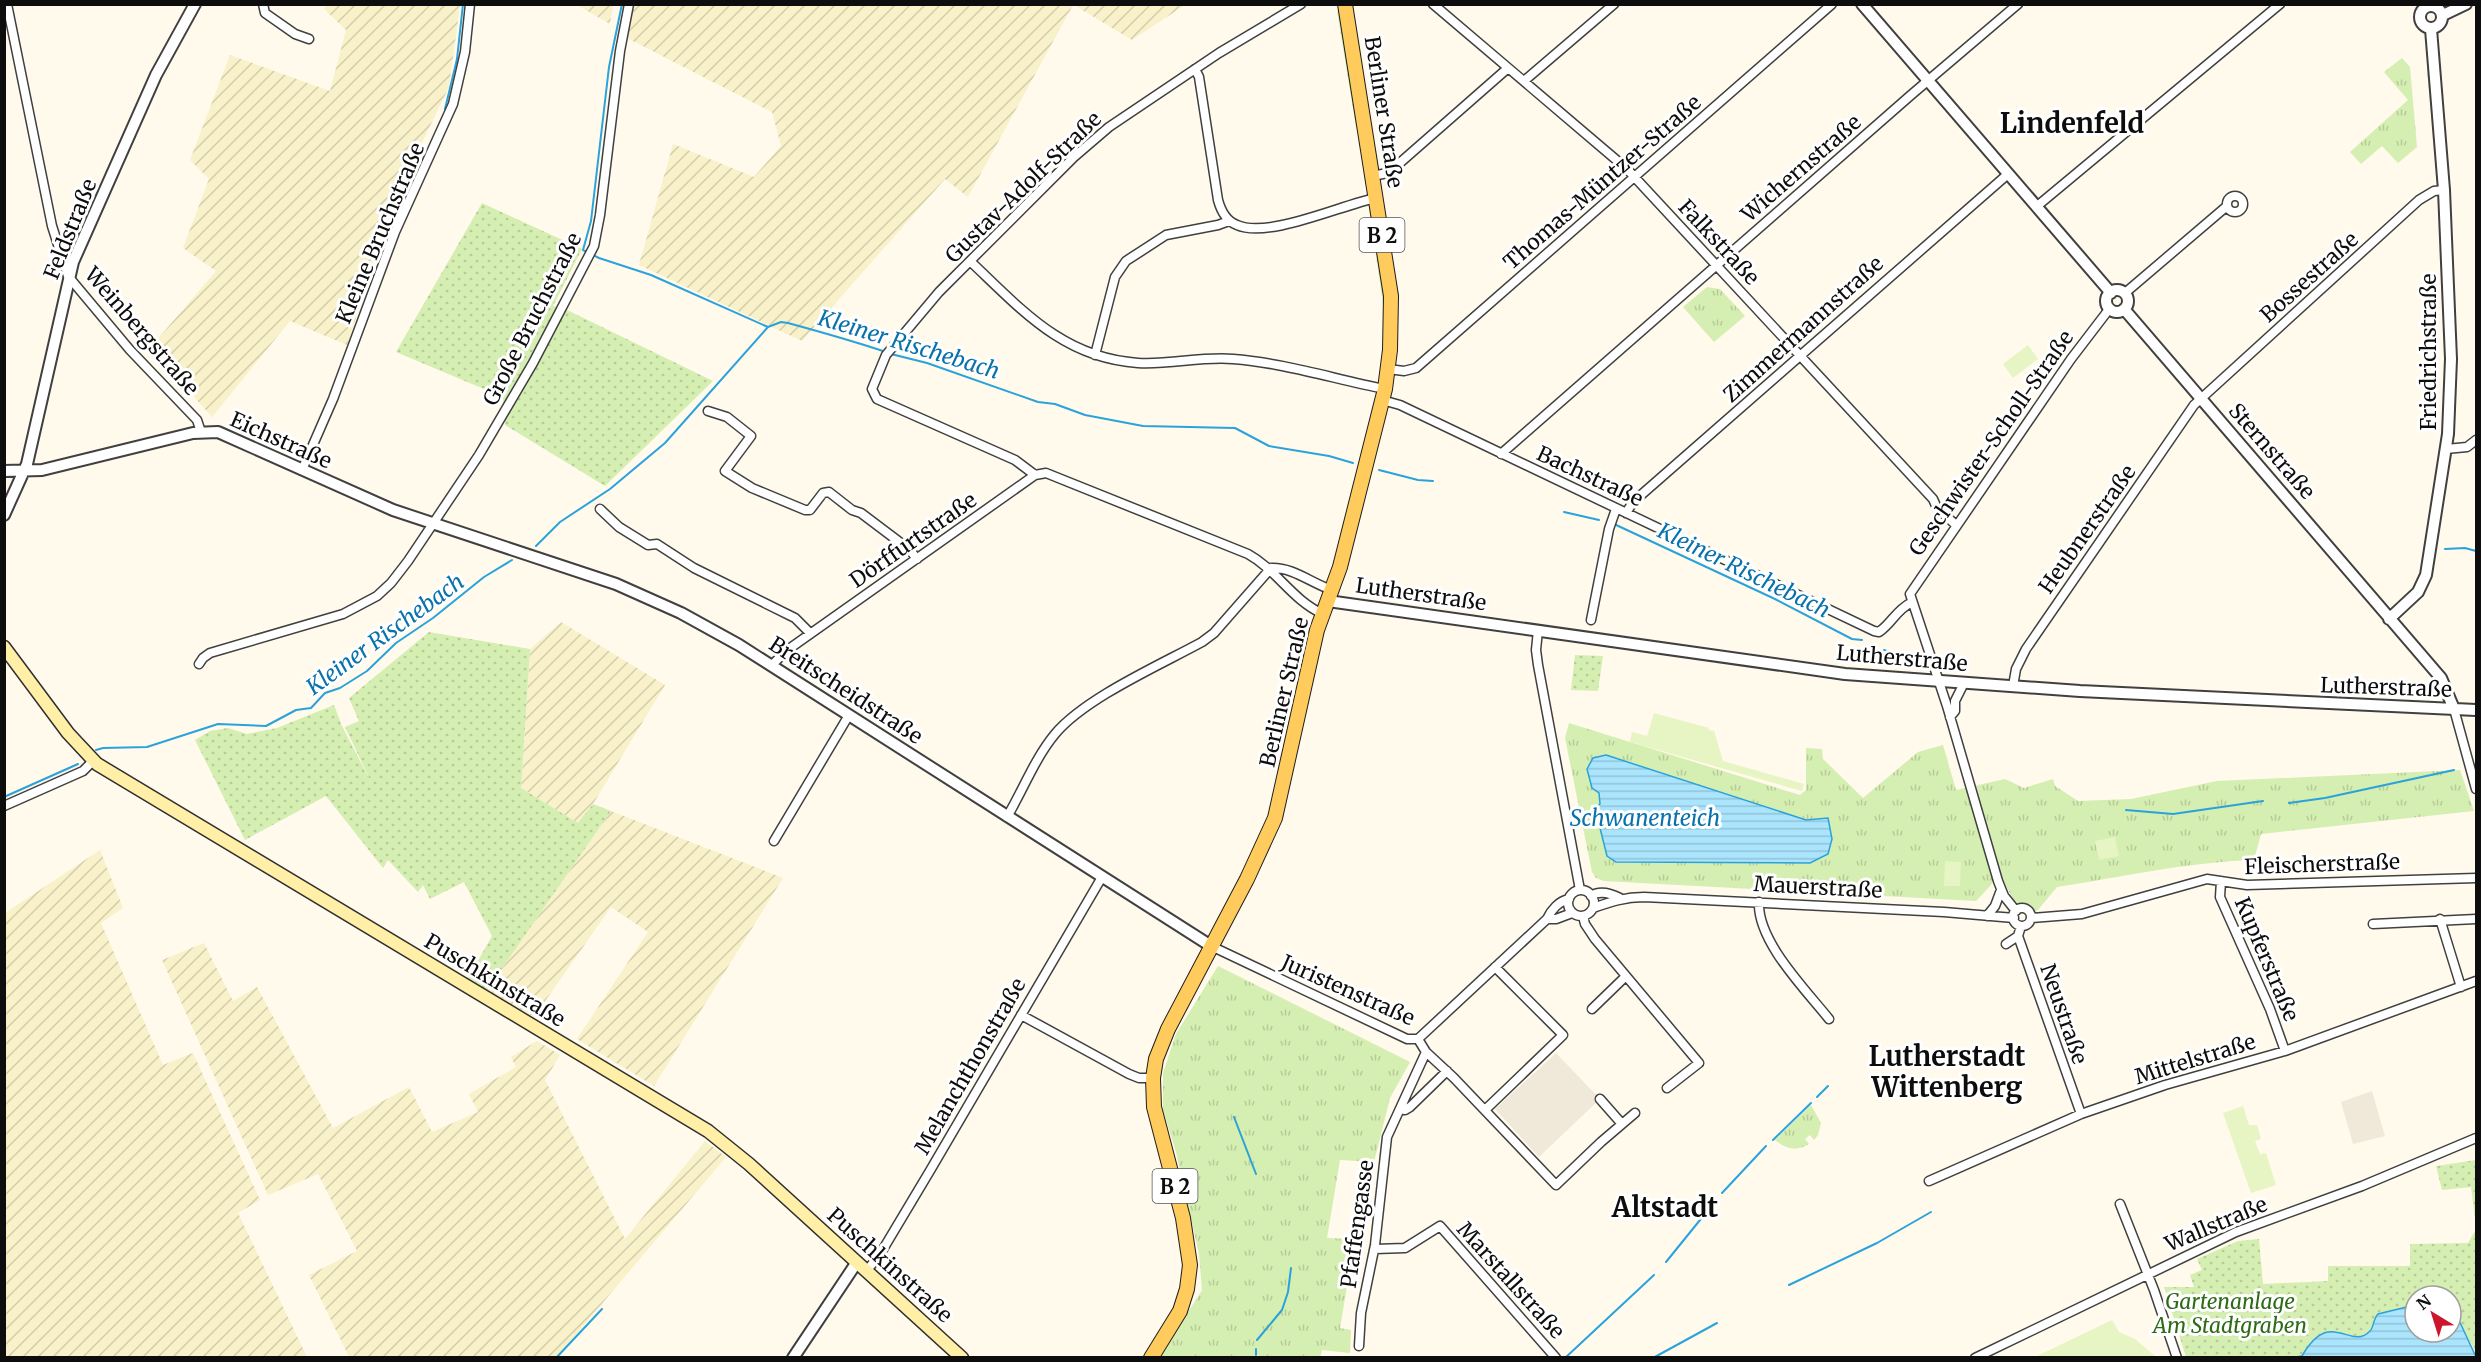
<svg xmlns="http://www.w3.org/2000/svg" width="2481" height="1362" font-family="Merriweather,serif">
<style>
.farmland{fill:url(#farmland-furrows)}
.grass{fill:url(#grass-dots)}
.park{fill:url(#park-tufts);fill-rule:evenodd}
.pitch{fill:#e7f4c4}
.plaza{fill:#f0e9da}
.water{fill:url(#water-rules);stroke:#2aa2dc;stroke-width:1.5}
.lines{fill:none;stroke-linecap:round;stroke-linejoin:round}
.stream{stroke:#2aa2dc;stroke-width:2}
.minor-casing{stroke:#404040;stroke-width:11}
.tertiary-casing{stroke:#404040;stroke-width:14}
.secondary-casing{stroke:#2f2f2f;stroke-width:15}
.primary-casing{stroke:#1e1e1e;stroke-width:16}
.minor{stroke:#fff;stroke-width:8}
.tertiary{stroke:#fff;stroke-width:10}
.secondary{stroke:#ffefa7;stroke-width:12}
.primary{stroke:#ffcb5c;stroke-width:14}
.labels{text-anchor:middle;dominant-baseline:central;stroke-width:6;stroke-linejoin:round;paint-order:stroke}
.shield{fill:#fff;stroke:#565656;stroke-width:1.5}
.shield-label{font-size:20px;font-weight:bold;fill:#0d0d0d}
.street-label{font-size:21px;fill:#0d0d0d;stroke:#fff}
.park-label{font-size:21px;font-style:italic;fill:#2e6b16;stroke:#fff}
.water-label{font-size:22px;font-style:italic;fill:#0971ac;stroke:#fff}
.district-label{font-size:27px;font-weight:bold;fill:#0d0d0d;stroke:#fff}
</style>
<defs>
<pattern id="farmland-furrows" width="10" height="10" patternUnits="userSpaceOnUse" patternTransform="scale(1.5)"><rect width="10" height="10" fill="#f8f1c9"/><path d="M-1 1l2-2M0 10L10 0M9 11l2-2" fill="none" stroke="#d3cdab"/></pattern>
<pattern id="grass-dots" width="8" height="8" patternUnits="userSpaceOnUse" patternTransform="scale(1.5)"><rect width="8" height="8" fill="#d5eeb1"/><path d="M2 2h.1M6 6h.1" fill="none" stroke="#b6cb97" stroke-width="1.8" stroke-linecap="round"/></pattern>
<pattern id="park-tufts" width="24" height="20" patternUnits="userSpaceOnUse" patternTransform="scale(1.5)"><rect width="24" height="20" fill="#d5eeb1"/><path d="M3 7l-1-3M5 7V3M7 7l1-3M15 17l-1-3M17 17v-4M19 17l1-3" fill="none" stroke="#b6cb97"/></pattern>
<pattern id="water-rules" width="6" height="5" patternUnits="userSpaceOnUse" patternTransform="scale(1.5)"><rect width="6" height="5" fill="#abe4fd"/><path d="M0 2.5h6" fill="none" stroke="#92c2d8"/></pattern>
</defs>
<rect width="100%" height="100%" fill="#fffaec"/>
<path class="farmland" d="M326,5H460L449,87L398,192L347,345L290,321L212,417L150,348L216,271L183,248L209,179L190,160L230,55L330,91L346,30L324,9Z
M577,5H613L610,24Z
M633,5V4L1073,5L968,197L945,179L802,341L639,265L673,144L754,177L781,146L772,112L627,38Z
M1074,5H1185L1132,40Z
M561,622L665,685L593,804L578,823L521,788L530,649Z
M611,811L783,878L654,1086L577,1039L648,932L611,907L534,1017L487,990Z
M100,850L123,908L101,923L163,1065L193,1053L260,1200L238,1213L307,1357H5V913Z
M204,943L233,1001L257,987L333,1128L409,1087L432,1132L478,1112L469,1094L516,1067L511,1057L537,1041L560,1055L545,1080L625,1239L705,1141L726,1157L557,1357H349L309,1275L357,1251L318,1174L268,1195L162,960Z"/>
<path class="grass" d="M1340,10L1358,126L1356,127L1337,11Z
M2430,62L2436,146H2434L2427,69Z
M482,203L582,249L553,306L567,310L713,381L605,486L505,425L503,397L396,352Z
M1369,208L1372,212L1385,300V348H1383V304Z
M429,632L530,649L521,788L578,823L593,804L611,811L487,990L468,978L492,936L464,882L430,899L423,885L418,892L388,860L383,868L326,796L245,840L195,740L210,731L228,728L247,734L277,728L334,705L342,726L372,784L345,727L359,721L349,698Z
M1575,655L1603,656L1598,691L1571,690Z
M2476,1160V1226L2471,1187L2442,1190L2436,1166Z
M2476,1229V1353L2457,1316L2451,1312V1296H2415V1305L2378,1314C2374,1319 2374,1322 2371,1328C2365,1342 2348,1336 2337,1331L2311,1341L2302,1356L2186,1357L2164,1287H2194L2190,1275L2202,1270L2197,1259L2238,1241L2259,1239L2263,1284L2328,1281V1266H2410V1244L2468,1243Z"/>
<path class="park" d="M2402,58L2410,67L2417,147L2398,163L2382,146L2361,164L2350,152L2408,100L2384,72Z
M1707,287L1720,289L1745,316L1714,342L1683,307Z
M1569,723L1800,795L1806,790V748L1822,749L1823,759L1863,798L1918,752L1943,745L1956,790L2005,779L2024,788L2053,779L2055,786L2078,801L2131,799L2217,781L2460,770L2474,811L2261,834L2254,860C2187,862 2123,877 2057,887L2037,911L2014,901L2002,878L1993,880L1991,885L1976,901L1604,881L1596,878L1592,872L1565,738ZM1606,755L1806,820L1828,818L1668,863H1629L1616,862L1607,856L1595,808L1600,804L1599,793Z
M1218,966L1410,1062L1390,1098L1374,1162L1340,1160L1327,1238L1355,1239L1340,1328L1351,1330L1350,1353L1322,1350L1320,1358H1261L1258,1355L1244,1358H1159L1202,1290L1199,1254L1176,1152L1163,1110V1073L1176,1034Z
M1811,1105L1821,1123L1818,1135L1814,1140L1810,1135L1805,1139L1809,1144C1796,1152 1786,1149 1775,1140Z"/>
<path class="pitch" d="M2028,345L2038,359L2013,378L2003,364Z
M1654,713L1709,728L1708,730L1714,731L1723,761L1804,784L1802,791L1630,742L1632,732L1647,736Z
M2115,837L2119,856L2099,860L2095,841Z
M1945,861L1961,862L1960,886H1944Z
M2243,1106L2249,1125H2257L2261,1139L2255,1141L2260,1154L2266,1153L2276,1185L2251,1193L2223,1113Z
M2112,1320L2119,1332L2135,1339L2156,1357H2035Z"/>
<path class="plaza" d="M1556,1053L1600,1099L1539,1157L1495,1109Z
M2372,1091L2385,1136L2353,1144L2341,1102Z"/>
<path class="water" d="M1606,755L1806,820L1828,818L1832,839L1828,854L1810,863L1616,862L1607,856L1595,808L1600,804L1599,793L1592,788L1587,769L1593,758Z
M2415,1305V1332H2451V1312L2457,1316L2476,1357H2296L2302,1356C2331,1306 2350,1352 2370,1331C2374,1327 2373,1319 2378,1314Z"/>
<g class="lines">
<path class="stream" d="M622,4L609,67L591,221L583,250L599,258L651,275L768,327
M445,109L457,59L463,4
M891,354L927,363L1038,402L1055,404L1085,415L1143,426L1235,428L1269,446L1329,456L1353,463
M1379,470L1418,480L1433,481
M1564,512L1599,520
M1614,524L1775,599L1852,639L1862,640
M536,546L560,522L610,489L665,443L768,327L781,322L788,323C821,332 853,341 886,352
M2445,549L2465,548L2476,551
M1884,650L1918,662
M96,750L103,748L147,747L218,724L266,726L296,710L311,708L325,693L340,688L367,671L396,643L433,618L484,577L512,560
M4,797L78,764
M2289,803L2325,798L2454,770
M2126,810L2173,814L2263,801
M1817,1097L1828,1086
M1234,1117L1256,1174
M1773,1140L1811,1103
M1722,1193L1766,1146
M1666,1262L1717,1199
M1789,1285L1877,1243L1931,1212
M1257,1340L1282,1310L1288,1292L1291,1268
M1256,1355V1349
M556,1358L602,1309
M1565,1358L1654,1275
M1653,1358L1717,1323"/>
<defs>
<path id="minor" d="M7,4L52,226L68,276L130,350L197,420L201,432
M263,4L265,13L295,34L309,39
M1433,4L1627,169L1933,499L1937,508L1956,525
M1195,69L1199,77L1218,200C1221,211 1226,221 1237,225C1268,239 1341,205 1376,198
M1524,81L1614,4
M1373,176L1387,173L1394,168L1508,68
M2227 204a8 8 0 1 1 16 0a8 8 0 1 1-16 0Z
M2036,207L2280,4
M971,262C1022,310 1063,358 1138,363C1170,365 1202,356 1233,359C1285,363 1334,379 1385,389
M2125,293L2227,206
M1095,355L1115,277L1126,261L1166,235L1218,225L1229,221
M1388,369L1404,371L1416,368L1832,4
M1382,400L1400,405L1874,631L1879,632C1893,622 1895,611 1912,602
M708,411L727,417L751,436L725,471L752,488L805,510H810L823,493L829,492L852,510L861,513L910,550L917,559
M2446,449L2467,447L2476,440
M1501,454L1911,95L2018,4
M302,470L333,399L395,232L453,104L465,52L470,4
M1035,475L1015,460L877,399L872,389L886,355L939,292L1074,157L1109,127L1219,53L1301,4
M600,509L619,527L648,545L657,544L694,568L795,618L810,633
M1626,513L1633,502L2008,174
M1271,568C1293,567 1311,583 1332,590
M1591,620L1609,529L1616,509
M1538,630L1536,650L1538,665L1580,890
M199,664L203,658L210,653L343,614L377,596L391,583L408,561L479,455L533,363L594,246L600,215L620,51L629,4
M772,665L786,651L1035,475L1046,473L1248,554C1277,570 1292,600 1323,614
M2013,686L2016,669L2026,649L2194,405L2419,200L2434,191L2444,190
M2454,709L2476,789
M1950,717L1955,711V701L1964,683
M4,806L83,771L93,761
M1007,817C1023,790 1035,758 1055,734C1085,698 1160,665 1202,642L1214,633L1271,568
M774,841L849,715
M2221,881L2220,897L2270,1009L2285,1051
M1568 903a13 13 0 1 1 26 0a13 13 0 1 1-26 0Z
M1591,896C1600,890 1612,894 1620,898
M1759,902C1757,941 1805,989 1829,1019
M1593,908C1610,902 1625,897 1644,897L1944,912L2014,918
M2013 917a9 9 0 1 1 18 0a9 9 0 1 1-18 0Z
M2016,911L2004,896L1998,881L1947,706L1910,594L2071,359L2110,308
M1583,916L1585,924L1595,939L1699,1063L1667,1088
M1987,916L1995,906L2001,890
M2031,918L2082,914L2207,879L2247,885L2476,878
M1547,919H1556L1572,913
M2440,919L2461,987
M2373,924L2476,919
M2021,926L2018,936L2081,1114
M2006,944L2018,936
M1211,946L1407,1039H1418
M1592,1009L1625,977
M1021,1015L1129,1074L1139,1078H1153
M1418,1039L1426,1052L1454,1078L1556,1185L1601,1142L1635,1113
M1418,1039L1547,919C1551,910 1559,901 1569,899
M1600,1099L1622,1124
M1400,1109L1405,1110L1410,1107L1447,1071
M1485,1110L1563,1035L1495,967
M1929,1181L2081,1114L2165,1085L2285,1051L2476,981
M2120,1204L2154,1290L2177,1358
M1375,1249L1405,1248L1440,1226L1556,1358
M867,1270L879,1256L931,1169L1102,877
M1359,1346L1361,1313L1375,1245L1387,1137L1426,1052
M1975,1358L2236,1232L2362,1186L2476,1138"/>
<path id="tertiary" d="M1862,4L2111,293
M2420 17a11 11 0 1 1 22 0a11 11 0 1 1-22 0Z
M2443,15L2466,4
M2106 301a11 11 0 1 1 22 0a11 11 0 1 1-22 0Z
M2124,309L2441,678L2454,709
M4,471L42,470L193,433L218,432L393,510L616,584L681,613L739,645L1211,946
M4,515L27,464L73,262L156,75L195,4
M1328,601L1845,674L2080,691L2476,710
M2389,619L2418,592L2426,575L2448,434L2451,359L2444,190L2431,29
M793,1358L857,1262"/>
<path id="secondary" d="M4,647L68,733L97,764L708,1131L749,1164L962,1358"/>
<path id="primary" d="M1151,1358L1180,1311L1187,1289L1190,1265L1183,1218L1154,1107L1153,1078L1156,1059L1168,1029L1247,879L1275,818L1317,630L1340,567L1385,389L1390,350L1391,296L1345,4"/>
</defs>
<use href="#minor" class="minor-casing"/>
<use href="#tertiary" class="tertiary-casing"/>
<use href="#secondary" class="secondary-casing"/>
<use href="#primary" class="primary-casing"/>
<use href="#minor" class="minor"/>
<use href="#tertiary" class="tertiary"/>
<use href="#secondary" class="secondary"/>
<use href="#primary" class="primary"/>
</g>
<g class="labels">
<g class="shield">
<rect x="1359.5" y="218" width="45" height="34" rx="4.5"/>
<rect x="1152.5" y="1169" width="45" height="34" rx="4.5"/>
</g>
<g class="shield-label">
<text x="1382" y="235">B 2</text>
<text x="1175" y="1186">B 2</text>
</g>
<g class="street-label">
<text transform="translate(1384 112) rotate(81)">Berliner Straße</text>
<text transform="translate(1801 168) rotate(-41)">Wichernstraße</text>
<text transform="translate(1602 182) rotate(-41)">Thomas-Müntzer-Straße</text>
<text transform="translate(1023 187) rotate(-44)">Gustav-Adolf-Straße</text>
<text transform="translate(70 229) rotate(-68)">Feldstraße</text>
<text transform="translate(380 233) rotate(-67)">Kleine Bruchstraße</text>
<text transform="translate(1719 242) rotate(47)">Falkstraße</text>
<text transform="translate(2309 277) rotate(-42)">Bossestraße</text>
<text transform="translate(532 319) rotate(-63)">Große Bruchstraße</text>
<text transform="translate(1803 329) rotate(-42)">Zimmermannstraße</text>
<text transform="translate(142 331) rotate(49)">Weinbergstraße</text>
<text transform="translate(2428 352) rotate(-90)">Friedrichstraße</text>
<text transform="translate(281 440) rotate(24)">Eichstraße</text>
<text transform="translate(1991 443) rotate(-55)">Geschwister-Scholl-Straße</text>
<text transform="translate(2272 451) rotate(49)">Sternstraße</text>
<text transform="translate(1590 476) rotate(25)">Bachstraße</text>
<text transform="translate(2087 529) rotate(-55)">Heubnerstraße</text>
<text transform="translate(913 540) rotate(-35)">Dörffurtstraße</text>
<text transform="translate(1421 594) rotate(8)">Lutherstraße</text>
<text transform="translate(1902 658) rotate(5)">Lutherstraße</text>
<text transform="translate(2386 687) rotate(2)">Lutherstraße</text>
<text transform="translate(846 690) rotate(33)">Breitscheidstraße</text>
<text transform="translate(1284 692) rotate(-77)">Berliner Straße</text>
<text transform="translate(2322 864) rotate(-2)">Fleischerstraße</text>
<text transform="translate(1818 887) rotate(3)">Mauerstraße</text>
<text transform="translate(2267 959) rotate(67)">Kupferstraße</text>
<text transform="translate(495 980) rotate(31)">Puschkinstraße</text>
<text transform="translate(1348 990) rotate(24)">Juristenstraße</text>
<text transform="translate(2064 1014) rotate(71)">Neustraße</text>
<text transform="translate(2195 1059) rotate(-17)">Mittelstraße</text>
<text transform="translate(970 1066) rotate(-60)">Melanchthonstraße</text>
<text transform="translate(1357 1224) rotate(-82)">Pfaffengasse</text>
<text transform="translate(2216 1224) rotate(-23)">Wallstraße</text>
<text transform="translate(890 1265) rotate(42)">Puschkinstraße</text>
<text transform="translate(1511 1280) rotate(48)">Marstallstraße</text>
</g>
<g class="park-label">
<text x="2230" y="1301">Gartenanlage<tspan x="2230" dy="24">Am Stadtgraben</tspan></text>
</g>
<g class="water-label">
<text transform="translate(909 344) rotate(17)">Kleiner Rischebach</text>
<text transform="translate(1744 570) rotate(26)">Kleiner Rischebach</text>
<text transform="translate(385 634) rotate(-36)">Kleiner Rischebach</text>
<text x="1645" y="818">Schwanenteich</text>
</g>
<g class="district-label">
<text x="2072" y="123">Lindenfeld</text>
<text x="1947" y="1056">Lutherstadt<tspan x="1947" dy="31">Wittenberg</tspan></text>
<text x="1665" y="1207">Altstadt</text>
</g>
</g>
<rect width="2481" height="1362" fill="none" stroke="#0d0d0d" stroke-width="12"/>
<g transform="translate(2433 1314) rotate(322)"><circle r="28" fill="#ffffff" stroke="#9e9e9e" stroke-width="1.5"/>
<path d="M0-4.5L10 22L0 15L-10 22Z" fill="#cc162c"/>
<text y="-9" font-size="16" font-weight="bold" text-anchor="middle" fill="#0d0d0d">N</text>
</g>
</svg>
